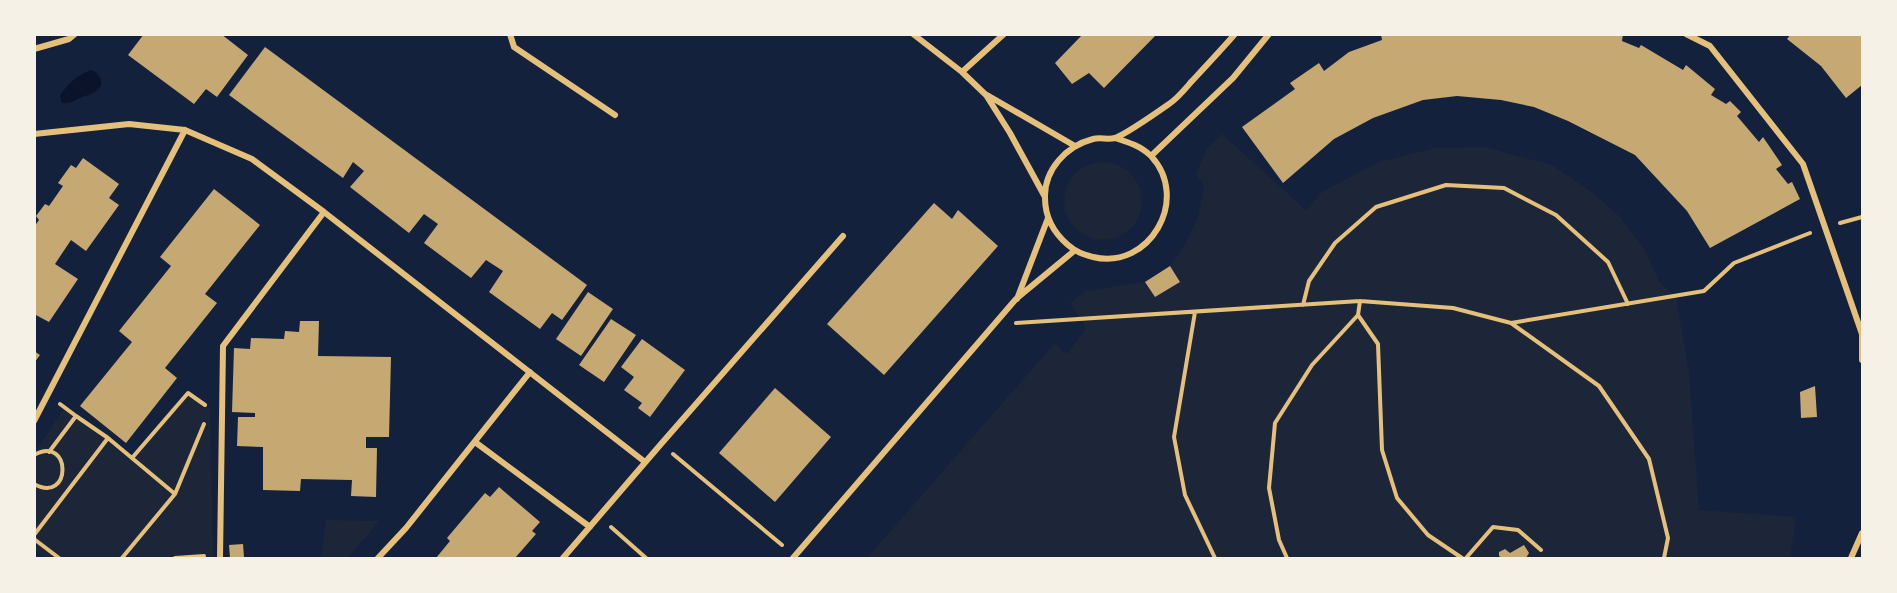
<svg xmlns="http://www.w3.org/2000/svg" width="1897" height="593" font-family="'PT Sans Narrow',sans-serif">
<style>
.green{fill:#1d2539}
.water{fill:#0b132b}
.building{fill:#c6a872}
.lines{fill:none;stroke-linecap:round;stroke-linejoin:round}
.path{stroke:#e5c07b;stroke-width:4}
.minor{stroke:#e5c07b;stroke-width:6}
</style>
<rect width="100%" height="100%" fill="#14213d"/>
<path class="green" d="M1222,134L1306,210L1322,192L1379,162L1436,148L1484,147L1552,165L1592,192L1619,216L1645,250L1659,282L1676,296L1689,373L1699,510L1796,517L1790,558H867L1054,344L1067,354L1086,328L1070,303L1086,291L1145,282L1170,266L1184,246L1198,218L1204,186L1196,174L1207,148Z
M1064 201a39 39 0 1 1 78 0a39 39 0 1 1-78 0Z
M188,393L210,409L213,558H45L35,550L34,453L65,407L132,458Z
M326,520L379,521L348,558H321Z"/>
<path class="water" d="M93,70C108,82 101,92 85,96C76,99 72,104 62,103L60,96C66,85 80,72 93,70Z"/>
<path class="building" d="M144,34H221L248,55L217,97L206,89L194,104L128,55Z
M1083,34H1157L1104,88L1089,73L1072,84L1055,63Z
M1381,34H1623L1622,41L1639,48L1641,45L1683,70L1686,65L1715,89L1711,95L1726,104L1730,101L1741,112L1737,116L1759,142L1763,137L1782,165L1776,169L1788,184L1792,182L1800,199L1710,248L1687,211L1635,155L1568,121L1534,107L1501,100L1457,96L1423,100L1373,118L1334,139L1283,183L1242,127L1295,89L1290,83L1319,63L1324,71L1349,52L1382,40Z
M1791,34H1862V85L1846,98L1821,66L1787,39Z
M265,47L587,285L562,320L552,313L540,329L489,292L503,271L486,260L471,278L424,243L438,224L424,214L409,233L350,187L364,171L353,162L343,178L229,95Z
M83,158L119,184L109,198L119,205L86,251L71,240L55,264L78,279L49,322L34,314V227L39,220L36,216L45,204L49,206L63,186L58,183L71,165L76,168Z
M214,189L260,225L205,294L217,303L165,368L177,378L126,443L80,406L132,342L119,331L171,266L160,257Z
M934,203L952,219L958,210L998,246L884,375L827,324Z
M1170,266L1180,282L1155,297L1145,282Z
M588,292L613,309L581,356L556,339Z
M611,319L636,335L604,382L579,365Z
M300,321H319L318,356L391,357L389,437H366V448H377L376,497L351,496L352,480L301,479L300,491L263,490V447L237,446L238,417H255V413L232,412L234,348L250,349L251,338L284,339L285,331L299,332Z
M642,339L685,370L650,417L638,408L642,403L624,390L634,377L621,367Z
M34,351L40,355L34,363Z
M1815,386L1817,417L1801,418L1800,392Z
M775,388L831,437L775,502L719,453Z
M499,487L540,522L532,531L536,534L515,558H436L450,541L447,538L485,493L490,497Z
M243,544L244,557L230,558L229,545Z
M1524,545L1529,553L1526,558H1502L1499,556V552L1505,549L1510,553Z"/>
<g class="lines">
<path class="path" d="M1840,223L1862,217
M1303,305L1309,281L1335,243L1376,207L1446,185L1504,188L1556,215L1608,262L1628,304
M1195,312L1174,437L1185,495L1215,558
M1358,315L1378,344L1382,450L1397,498L1428,535L1462,558
M1016,323L1360,301L1453,308L1511,323L1599,386L1649,459L1668,538L1664,558
M1511,323L1704,291L1734,263L1810,233
M60,404L76,416
M108,438L175,494L122,558
M673,454L782,545
M34,455C72,434 72,505 34,484
M132,458L188,393L205,405
M175,494L204,424
M611,527L646,558
M34,535L108,438L76,416L49,452
M34,539L59,558
M175,558L204,556
M1287,558L1279,540L1269,488L1275,423L1312,365L1358,315L1360,301
M1466,558L1493,527L1518,530L1541,550"/>
<path class="minor" d="M510,34L514,47L615,115
M913,34L962,72L986,95L1010,133L1045,197
M1686,34L1710,46L1803,164L1862,334V360
M34,49L69,39L75,34
M962,72L1004,34
M987,95L1075,146
M34,134L129,124L185,130L252,159L324,212L645,462
M1115,138C1128,142 1141,146 1151,156C1191,199 1149,271 1093,257C1083,254 1076,252 1068,245C1054,233 1045,217 1045,198C1044,170 1066,146 1093,139C1100,137 1108,140 1115,138C1126,134 1159,111 1169,104C1178,98 1185,89 1192,81C1206,66 1221,50 1235,34
M1151,156L1233,78L1269,34
M1017,299L1048,218
M34,421L185,130
M475,442L590,527
M220,558L223,346L324,212
M378,558L406,528L530,372
M563,558L661,444L843,236
M793,558L1016,299L1074,251
M1851,558L1862,533"/>
</g>
<rect width="1897" height="593" fill="none" stroke="#f6f1e7" stroke-width="72"/>
</svg>
